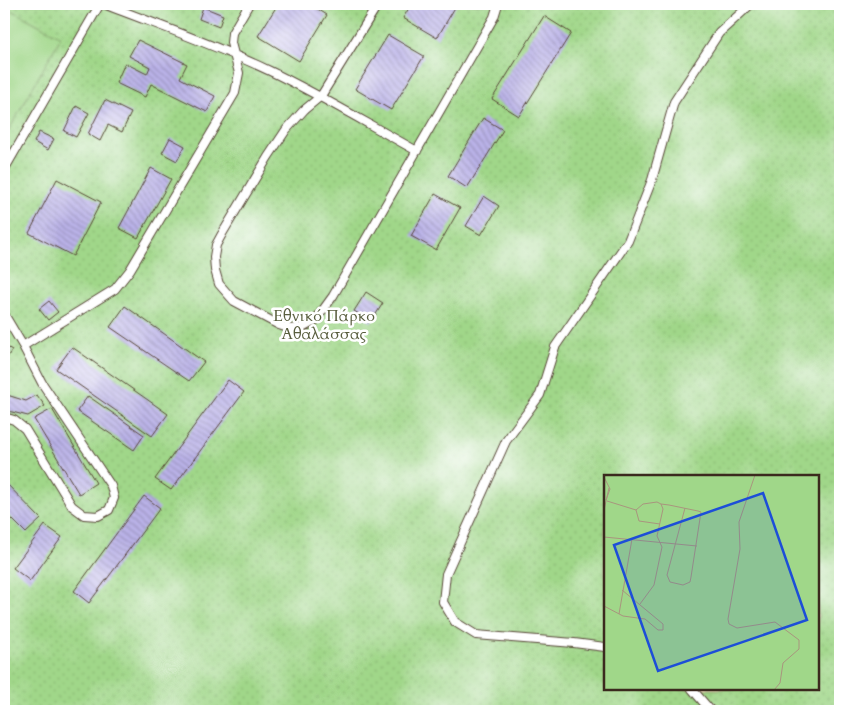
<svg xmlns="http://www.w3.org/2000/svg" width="844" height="715" font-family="Cardo,serif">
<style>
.park{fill:url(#park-dots);stroke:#6e8054;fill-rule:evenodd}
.pitch{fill:#a0d789;stroke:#6e8054}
.building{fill:url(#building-back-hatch)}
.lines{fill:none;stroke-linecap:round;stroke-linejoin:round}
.lane-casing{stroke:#564536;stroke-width:10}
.lane{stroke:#fff;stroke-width:8}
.labels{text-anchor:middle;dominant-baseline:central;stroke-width:5;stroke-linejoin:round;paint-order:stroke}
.park-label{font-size:16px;fill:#595e3e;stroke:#fff}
.inset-road{fill:none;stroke:#a9957e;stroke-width:1}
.view{fill:#1d4ed8;fill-opacity:0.15;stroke:#1d4ed8;stroke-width:2.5}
.inset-edge{fill:none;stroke:#3b2a1e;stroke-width:2.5}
</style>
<defs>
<pattern id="park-dots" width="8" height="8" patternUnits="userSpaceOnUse" patternTransform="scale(1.25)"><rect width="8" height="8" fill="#a0d789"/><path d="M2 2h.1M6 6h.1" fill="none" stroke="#8bb976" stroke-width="1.8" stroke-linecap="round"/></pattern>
<pattern id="building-back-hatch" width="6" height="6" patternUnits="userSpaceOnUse" patternTransform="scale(1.25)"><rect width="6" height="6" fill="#bab2e8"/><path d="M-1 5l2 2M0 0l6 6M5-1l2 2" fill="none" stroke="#9891bb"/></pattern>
</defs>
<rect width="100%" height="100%" fill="#fff"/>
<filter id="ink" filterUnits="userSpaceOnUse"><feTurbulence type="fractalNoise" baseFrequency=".02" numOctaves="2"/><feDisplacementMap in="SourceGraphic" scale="10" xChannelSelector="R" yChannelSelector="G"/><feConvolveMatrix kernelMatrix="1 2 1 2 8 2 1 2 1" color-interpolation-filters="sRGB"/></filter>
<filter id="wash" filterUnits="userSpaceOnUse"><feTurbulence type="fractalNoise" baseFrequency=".0096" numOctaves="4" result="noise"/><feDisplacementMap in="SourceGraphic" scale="20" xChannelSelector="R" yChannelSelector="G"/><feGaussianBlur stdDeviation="1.12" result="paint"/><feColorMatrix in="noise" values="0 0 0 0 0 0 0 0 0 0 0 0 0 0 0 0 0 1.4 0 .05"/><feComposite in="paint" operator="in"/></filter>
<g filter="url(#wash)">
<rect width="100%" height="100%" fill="#f2ddbe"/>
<path class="park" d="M4,4H840V711H4ZM605,476H818V689H605Z"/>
<path class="pitch" d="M4,6L61,37L4,139Z"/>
<g id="blocks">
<path class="building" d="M278,4H310L327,15L299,61L258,36Z
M405,4H457L437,38L403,18L409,8L404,5Z
M203,7L223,15L219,27L199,19Z
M544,16L571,33L519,116L492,99Z
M388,35L424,56L391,110L355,89Z
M138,40L187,64L180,78L215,96L207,112L151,84L145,97L116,83L125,63L147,74L150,67L129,56Z
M105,100L131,113L122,132L108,125L100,141L88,134Z
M76,106L89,113L76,137L64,131Z
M483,118L503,130L467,188L448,176Z
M39,132L54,139L48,150L34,142Z
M170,138L185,146L177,161L162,153Z
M151,168L171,179L138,238L119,228Z
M57,179L101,202L73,256L29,233Z
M435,194L460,208L436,250L411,236Z
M484,196L499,206L481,235L466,226Z
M366,292L383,303L371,322L354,311Z
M49,301L58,312L48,320L39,309Z
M125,306L204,362L189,381L110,327Z
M4,345L12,350L4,362Z
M72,347L168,414L152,436L56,369Z
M228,380L244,392L171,490L155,479Z
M4,394L26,401L37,395L45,406L28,416L4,410Z
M88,396L144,435L134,450L77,411Z
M52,409L96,483L79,494L34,419Z
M4,481L41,519L26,533L4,511Z
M144,496L160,508L89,603L74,591Z
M45,525L62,537L30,581L13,568Z"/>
</g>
</g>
<g filter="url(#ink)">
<use href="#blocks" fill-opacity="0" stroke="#564536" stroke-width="1"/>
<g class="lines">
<defs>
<path id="lane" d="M104,4C160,26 216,45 270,71C320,95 368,124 417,151
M378,4L321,96L304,110L286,130L268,157L222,234L216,245L214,257L215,270L219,284L234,301L279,325L291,329L304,327L315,321L333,296L494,17L498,4
M4,170L100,4
M4,314L23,346L42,383L111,486L114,498L109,510L98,516L84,515L72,506L25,429L14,420L4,417
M23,346L115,289L130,270L235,93L239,73L231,43L232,33L249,4
M605,647L574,643L476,635L455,622L443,602L446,574L506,441L540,395L555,347L628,241L652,180L674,102L719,33L751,4
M692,689L711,711"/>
</defs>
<use href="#lane" class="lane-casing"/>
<use href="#lane" class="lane"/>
</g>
</g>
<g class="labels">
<g class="park-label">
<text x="324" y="316">Εθνικό Πάρκο<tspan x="324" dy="18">Αθαλάσσας</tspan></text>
</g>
</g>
<g transform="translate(604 475)">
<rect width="215" height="215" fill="#f2ddbe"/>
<path d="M0,0H215V215H0Z" fill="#a0d789"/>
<path d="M0,69L23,73L14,122L0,120Z" fill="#a0d789"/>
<path class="inset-road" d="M151,0L135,47L136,74L124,144L125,149L133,153L171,147L195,165V174L179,188L176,208L170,215M0,2L6,14L2,25M3,26L32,35L39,29L53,27L57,29L65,30L94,36L97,37L87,102L86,107L79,110L66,107L63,100L81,33M0,35L5,13M32,35L35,46L56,49M0,62L93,71M36,129L50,110L58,72L53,61L59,34L57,29M0,131L19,141L41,144L54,155H59V149L18,115M15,139L28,64"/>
<path class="view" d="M159,18L203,145L54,196L10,70Z"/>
<rect width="215" height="215" class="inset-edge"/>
</g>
<rect width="844" height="715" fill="none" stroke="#fff" stroke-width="20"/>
</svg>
